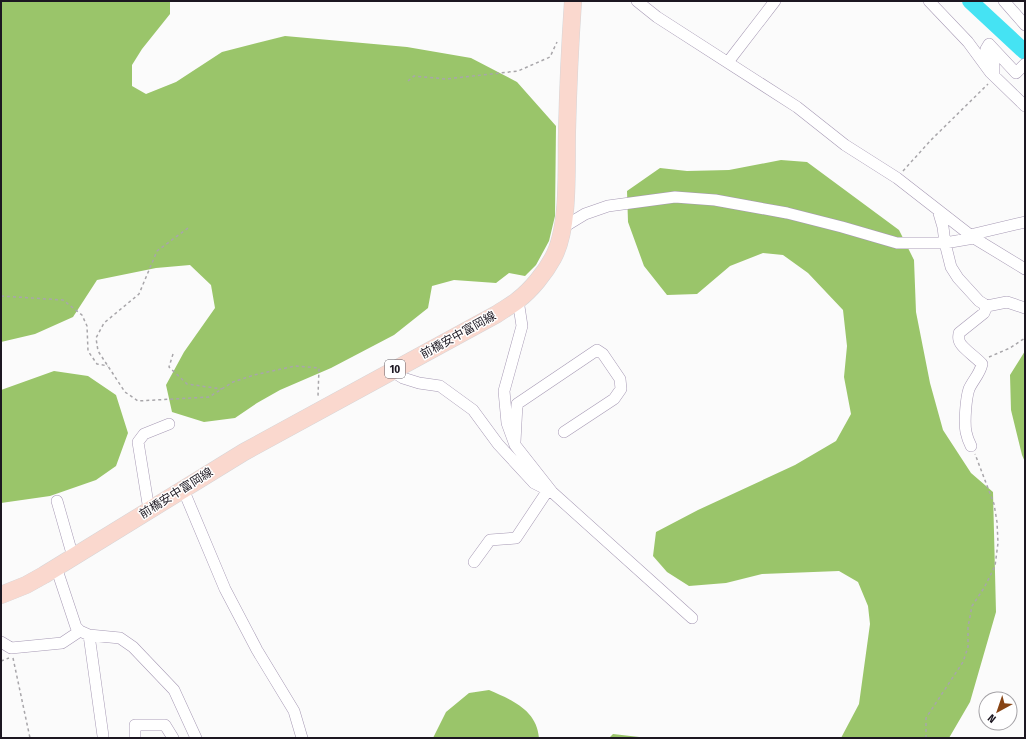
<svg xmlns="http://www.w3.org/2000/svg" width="1026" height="739" font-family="'Fira Sans Condensed','Noto Sans JP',sans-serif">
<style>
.forest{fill:#9ac56a}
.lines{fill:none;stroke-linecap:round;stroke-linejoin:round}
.river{stroke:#45e3f3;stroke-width:16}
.minor-casing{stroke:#a699b4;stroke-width:12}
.primary-casing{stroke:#d6d5d7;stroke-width:18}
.path{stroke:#a8a6aa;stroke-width:1.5;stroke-dasharray:3 3;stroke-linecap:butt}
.minor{stroke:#fff;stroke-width:11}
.primary{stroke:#fad8ce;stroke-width:17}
.labels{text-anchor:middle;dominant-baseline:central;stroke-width:3;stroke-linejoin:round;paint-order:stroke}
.shield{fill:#fff;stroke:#605d64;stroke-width:1}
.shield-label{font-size:11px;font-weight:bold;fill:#1c1721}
.street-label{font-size:12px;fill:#1c1721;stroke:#fff}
</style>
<rect width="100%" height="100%" fill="#fbfbfb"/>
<path class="forest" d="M1,1H170V14L142,49L132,65V86L146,94L176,82L222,52L285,36L407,47L471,58L517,82L556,126L555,216L549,241L536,265L525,276L509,273L496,283L454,280L432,286L428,308L394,335L331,368L280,390L257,403L235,418L204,422L172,412L166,385L184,352L215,308L211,285L190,265L156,268L97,280L73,317L35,334L1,342Z
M781,160L807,162L899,230L914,260L916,312L930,383L943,430L971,473L993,492L996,612L970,702L949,738H841L859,704L870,624L868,606L858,582L839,571L762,574L726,583L689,586L667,572L653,556L656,532L698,510L795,465L836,441L851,414L844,377L847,346L843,310L808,273L783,255L763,253L730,266L697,294L667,295L644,266L628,222L627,191L660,168L687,171L729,170Z
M1025,351V462L1022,455L1011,410L1010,375Z
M54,371L88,376L116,395L128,433L116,466L96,480L50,496L1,503V390Z
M489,690C512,700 537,710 539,738H433L446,712L469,693Z
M613,734L648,738H609Z"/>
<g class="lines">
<path class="river" d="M970,1L1025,52"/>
<defs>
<path id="minor" d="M637,1L657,17L797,107L845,145L897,178L974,238L1025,269
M929,1L968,42L990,72L1025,106
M1004,1L1025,25
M728,62L775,1
M994,75V65L986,49L989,44L1016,73L1025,64
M938,210L943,227L945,243L951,267L958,278L979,301L987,306L1007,302L1025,308
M562,228L585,214L608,206L675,197L715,200L787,213L842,227L897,243H945L974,238
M970,235L1025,222
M518,300L522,326L504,391L507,423L515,445L552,492L692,618
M392,371L403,378L419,383L440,386L473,410L498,444L534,483L548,490
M515,442L517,404L597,350L603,354L620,379L621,389L614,399L564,432
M971,446C969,442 967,437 966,432C964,422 966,398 969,389C973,380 980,374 982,364C976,357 960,347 959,340C958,338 959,335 959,333L984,313L987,306
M183,489L225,589L257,650L294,711L302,738
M57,501L73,557
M149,510L138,442L144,434L169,424
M474,562L490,540L516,538L548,490
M56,567L76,627L80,631L89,635L120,638L133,647L174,690L196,738
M89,635L103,736
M1,642L11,648L62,643L80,631
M135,738V725H165L173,738"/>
<path id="primary" d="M1,595L26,585L44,575L244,452L497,314C504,309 512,305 518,300C531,290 545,273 553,258C570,227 566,168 567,132C568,88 570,45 573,1"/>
</defs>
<use href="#minor" class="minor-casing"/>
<use href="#primary" class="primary-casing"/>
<path class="path" d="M408,81L414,76L446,79L518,71L550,57L557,42
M903,171L931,140L988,84
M188,228L157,251L139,294L104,323L96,338L98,351L125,392L138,401L209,397L233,382L254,375L295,366L319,368L318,396
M1,296L63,300L82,315L87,326L88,351L97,364L108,366
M173,354L169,367L187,384L222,389
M989,357L1010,348L1025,338
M13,658L30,738
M1,661L9,658
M926,738V718L963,662L968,647V627L972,606L984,588L995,566L998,543L997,522L994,504L975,454"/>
<use href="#minor" class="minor"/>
<use href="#primary" class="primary"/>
</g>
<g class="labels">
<rect class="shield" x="385" y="360" width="20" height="18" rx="3"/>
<g class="shield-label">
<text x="395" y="369">10</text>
</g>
<g class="street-label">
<text transform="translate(458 335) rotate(-29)">前橋安中富岡線</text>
<text transform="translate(176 493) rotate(-32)">前橋安中富岡線</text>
</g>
</g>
<rect width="1026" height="739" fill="none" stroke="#1c1721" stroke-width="4"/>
<g transform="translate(998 711) rotate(220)"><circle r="19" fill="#ffffff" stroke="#a4a2a6"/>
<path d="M0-3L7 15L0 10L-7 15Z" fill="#874414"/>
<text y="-6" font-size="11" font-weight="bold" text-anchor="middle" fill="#1c1721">N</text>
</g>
</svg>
